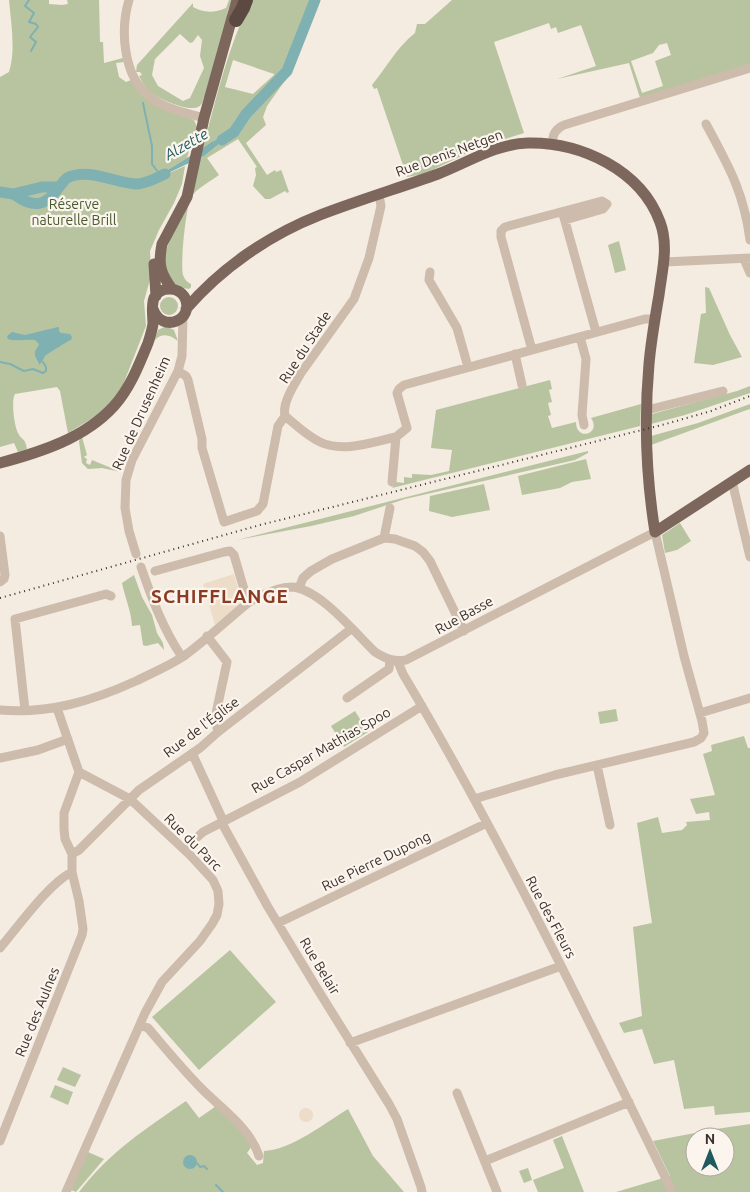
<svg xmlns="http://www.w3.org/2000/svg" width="750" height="1192" font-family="Ubuntu,sans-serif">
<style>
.green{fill:#b8c4a0;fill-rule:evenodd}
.plaza{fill:#ecdcc8}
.water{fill:#7fb0b2}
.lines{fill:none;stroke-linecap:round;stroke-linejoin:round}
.stream{stroke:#7fb0b2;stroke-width:2}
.river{stroke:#7fb0b2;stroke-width:11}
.minor{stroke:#cdbbac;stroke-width:9}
.major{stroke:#7d675c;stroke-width:11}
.highway{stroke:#5c4a42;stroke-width:14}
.rail{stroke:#3b302b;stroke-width:2;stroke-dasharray:1 4;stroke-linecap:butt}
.labels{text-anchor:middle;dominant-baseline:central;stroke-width:4.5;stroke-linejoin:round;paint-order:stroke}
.street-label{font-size:14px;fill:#3b302b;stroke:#fbf5ee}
.park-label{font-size:14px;fill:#4a5a2e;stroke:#fbf5ee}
.water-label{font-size:15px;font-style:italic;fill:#1f5a5e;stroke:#fbf5ee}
.district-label{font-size:19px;font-weight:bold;letter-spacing:1px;fill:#8c3b22;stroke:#fbf5ee}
</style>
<rect width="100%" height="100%" fill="#f4ebe1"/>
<path class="green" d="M9,0H49V4L62,5L68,4L67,0H99L100,42H103L104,63L123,58L124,62L116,63L119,77L126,82L131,80C147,107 167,110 194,120L197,127L194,145H191L187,158L155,179L185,166L182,184L174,203L159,230L150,251L151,276L144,301L146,326L121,390L111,403L96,416L68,433L60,391L57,387L15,394C11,399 14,426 18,433C22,441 25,437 27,449L18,452L14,443L0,447V77L9,72C16,50 11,23 9,0Z
M229,0H232L228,10L226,27L206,97H204C203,101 202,105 198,107C189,112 158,99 150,92C145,88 142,82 139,76L142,75L140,72H136L137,65L193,3V7C203,13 215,13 226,8ZM180,34L190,43L193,42L198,35L202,40L200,56L204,68L190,98L183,101L158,86L152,75L155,59Z
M251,0H320L291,72L267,106L263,117L266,125L246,143L267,175L275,170L276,172L281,170L282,172L289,192L287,193L285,191L270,199H265L253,186L256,175L255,168L257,167L238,139L207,158L219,175C211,181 197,188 191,197C186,207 180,264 183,275C185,280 187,282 191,284V287L189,289C171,287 169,276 162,261L201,158L232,134L203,148C216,98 228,47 251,0ZM233,60L274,74V75L253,94L225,87Z
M452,0H750V68L641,101L629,63L557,79L596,66L581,25L558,33L556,27L551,29L549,23L494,42L524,133L480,147L424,174L407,177L377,88L374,89L372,85C386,68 397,47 415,33L417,24H425ZM667,43L671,55L655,61L663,86L642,93L631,61L653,53L659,45Z
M619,241L626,270L615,273L608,245Z
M705,287L709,288L730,335L742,357L713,365L694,363L701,314L706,313Z
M160 306a9 9 0 1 1 18 0a9 9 0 1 1-18 0Z
M166,326L174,330L178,341C170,335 162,332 154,341L158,330Z
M550,380L552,389L549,390L552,402L548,403L551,415L548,416L552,428L576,422C576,442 602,434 591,418L641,404L640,426L392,488L396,482L404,483V477L412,478V474L431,475L449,471L452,450L431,448L436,410Z
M750,386V393L685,415L651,424L652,414L737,391Z
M750,404V409L744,411L651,445V436L698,423Z
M82,437L87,455L84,457L87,459L86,463L90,465L92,460L121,472L102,468L88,469L82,463L79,441Z
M588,451V453L575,460L405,499L354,516L311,526L237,540Z
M586,459L591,479L572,482L560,488L522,495L518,476Z
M484,484L490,510L452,517L429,511L430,496Z
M680,523L691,541L677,550L665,553L662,535Z
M134,575L142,597L152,615L157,633L163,643L164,650L158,643L146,646L143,645L140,625L132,626C131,610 125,598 122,583Z
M616,709L618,721L600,724L598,712Z
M355,711L368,732L344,747L331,726Z
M744,736L748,748H750V1112L715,1115L714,1106L684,1109L674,1060L654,1064L642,1029L624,1033L619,1023L642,1016L633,927L652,923L637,823L658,817L662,833L682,830L687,825L686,822L710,820L709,812L696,814L690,799L715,795L703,754L712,751L711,745Z
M230,950L276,1002L199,1070L152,1017Z
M63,1067L81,1075L75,1087L57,1080Z
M55,1085L73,1092L68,1105L50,1097Z
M186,1101L199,1118L219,1104L254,1143L247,1153L257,1165L263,1163L264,1151C291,1150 325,1123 348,1109L373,1156L404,1192H79C111,1151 144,1130 186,1101Z
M750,1124V1192H616L670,1176L653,1141L716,1129ZM695,1137H725V1167H695Z
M562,1136L584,1192H538L533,1180L564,1168L553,1140Z
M88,1152L104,1159L76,1192L71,1190Z
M528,1168L532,1180L524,1183L519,1171Z"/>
<path class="plaza" d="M234,574L241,598L240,602L238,607L215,625L203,584Z
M299 1115a7 7 0 1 1 14 0a7 7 0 1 1-14 0Z"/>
<path class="water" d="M234,132L204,156L151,181L212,142Z
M3,190L20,192L26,203L12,196H0V191Z
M58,327H59V331L61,333L70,334L72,337L71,340C69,340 48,354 46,355C43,358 43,362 39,365C39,360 34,358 35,353C35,349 38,348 39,344L35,340C25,339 18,342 8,339L7,336L12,332L25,335Z
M183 1162a7 7 0 1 1 14 0a7 7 0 1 1-14 0Z"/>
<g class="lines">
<path class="stream" d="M29,0L25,6L34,13L29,22L36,24L38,27L30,37L36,42L31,51
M143,103L152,146V164L161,176
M0,362L10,364L24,371L33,369L43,373L46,371V367L43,362
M197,1163L200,1167L204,1166L207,1169
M216,1185L223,1192"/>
<path class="river" d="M222,140L234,132L246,114L287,71L315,0
M0,192L13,194L42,187H59C62,184 64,180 67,178C87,167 116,183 136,184C146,184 156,178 165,174
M15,195C33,208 46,207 59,187"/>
<path class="minor" d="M129,0C120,30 123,77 150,97C165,109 186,113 204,118
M706,124C728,165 744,192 750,240
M552,144C553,134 555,129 564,125L750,68
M563,214L596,332
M744,259L750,273
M664,262L750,258
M430,272L429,280L457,328L468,367
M580,337L586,359L582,415L584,425
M532,350L501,237V231L505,227L602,201L607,204L603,209L565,220
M515,354L522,385
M178,371L186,376L188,380L202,439V448L224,522L257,511L263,504L278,426L285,416C282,403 294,385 301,373L354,299L369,258L381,206L379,195
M647,410L723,391
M285,416C296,425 307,436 320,442C343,453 372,442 396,437L392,482
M396,437L407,428L397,393L399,389L404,385L645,319H655
M732,481L750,557
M0,536L5,575L4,579L0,582
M384,538L390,508
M136,554L129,531L125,508L126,480L132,460L178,371L182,356L183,316
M141,567C152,599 163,629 182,657
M155,571L224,552L230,551L234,555L248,603
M299,588L303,578L311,571L332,559L384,538L395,539L415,546L423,552L430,561L464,631
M207,636L227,662L215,718L218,732
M398,662L403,674C502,840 586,1015 671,1189
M347,698L389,669L390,660
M0,710C49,714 92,701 136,681C152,673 169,666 184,656C206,640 227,620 248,603C261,595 276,587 292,587C320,589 355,633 375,652C386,659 394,662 406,660L655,532L684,656L702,721L704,733L701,738L694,742L555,775L474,799
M25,710L15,619L106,594L111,596
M700,713L750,698
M192,753L221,816L224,827L268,907L318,990L389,1104L397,1119L421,1187L422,1192
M0,758L38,750L68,739
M597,765L610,825
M184,849L203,832L300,782L422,706
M72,854L79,850L139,790L200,748L218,732L351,629
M278,923L487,823
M0,948C18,927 48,884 72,872
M140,1025L148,1028C166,1049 183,1070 202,1089C222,1109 250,1128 259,1156
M350,1043L561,966
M457,1093L497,1192
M0,1141L82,935L83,929L79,901L72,872V854L65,839L64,829V813L79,772L57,708
M485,1161L629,1102
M66,1192L145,1013L162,982L200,941L212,924L217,915L219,904L218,891L213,880L190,855L130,799L79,772"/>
<path class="major" d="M154,264L156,296
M172,289C160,273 158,264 162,244L187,197L204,118L237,0
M186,309C221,268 269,235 320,215C359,200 399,188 438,174C467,163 495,144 528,143C581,142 641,170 660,222C669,246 662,271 659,295C655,318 651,341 649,364C644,420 646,476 655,532L750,470
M0,463C41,452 85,438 114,406C130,388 139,365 148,343C150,337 152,330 153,324C153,316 151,306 154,298C160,286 179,286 185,298C195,320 162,334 153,309"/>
<path class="highway" d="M236,20L243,8L246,0"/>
<path class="rail" d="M0,598L260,525L662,425L711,411L750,396"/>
</g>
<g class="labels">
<g class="street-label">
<text transform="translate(449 153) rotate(-20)">Rue Denis Netgen</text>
<text transform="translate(305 347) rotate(-57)">Rue du Stade</text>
<text transform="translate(141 413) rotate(-66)">Rue de Drusenheim</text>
<text transform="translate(464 615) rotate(-29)">Rue Basse</text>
<text transform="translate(201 727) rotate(-37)">Rue de l'Église</text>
<text transform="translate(321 750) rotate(-30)">Rue Caspar Mathias Spoo</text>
<text transform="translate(193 842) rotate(45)">Rue du Parc</text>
<text transform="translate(376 861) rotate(-26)">Rue Pierre Dupong</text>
<text transform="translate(551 917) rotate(62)">Rue des Fleurs</text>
<text transform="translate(320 966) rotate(59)">Rue Belair</text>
<text transform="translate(37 1012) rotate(-68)">Rue des Aulnes</text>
</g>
<g class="park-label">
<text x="74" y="204">Réserve<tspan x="74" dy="16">naturelle Brill</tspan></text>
</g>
<g class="water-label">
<text transform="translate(186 144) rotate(-30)">Alzette</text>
</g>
<g class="district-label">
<text x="220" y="596">SCHIFFLANGE</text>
</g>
</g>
<g transform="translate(710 1152)"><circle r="24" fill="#fbf5ee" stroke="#aea6a0"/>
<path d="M0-4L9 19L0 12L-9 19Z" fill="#1f5a5e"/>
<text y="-8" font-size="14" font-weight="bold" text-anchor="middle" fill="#3b302b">N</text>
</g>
</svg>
